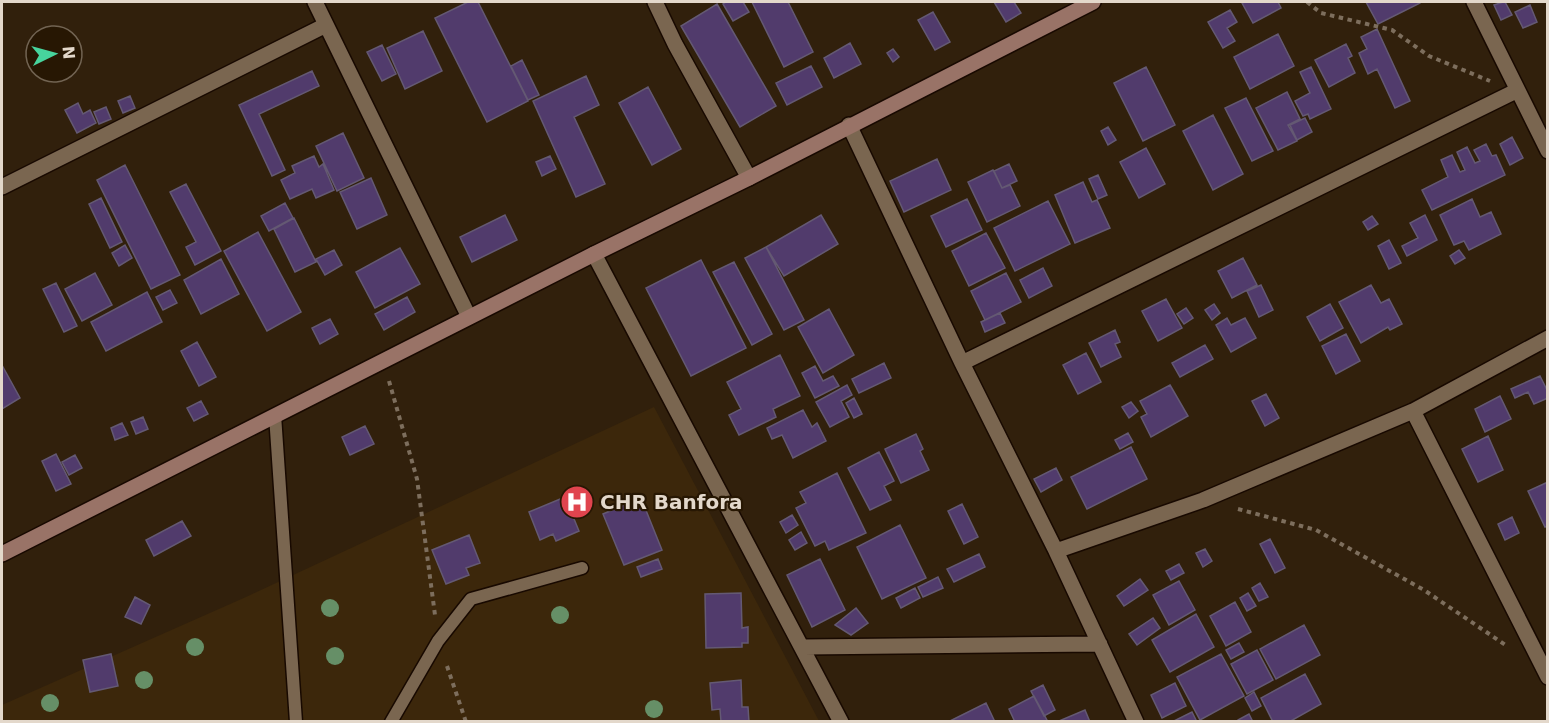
<svg xmlns="http://www.w3.org/2000/svg" width="1549" height="723" font-family="'DejaVu Sans',sans-serif">
<style>
.built{fill:#3c270b}
.building{fill:#513b6c;stroke:#645973;stroke-width:1.5}
.lines{fill:none;stroke-linecap:round;stroke-linejoin:round}
.service-casing{stroke:#180900;stroke-width:15}
.minor-casing{stroke:#180900;stroke-width:18}
.secondary-casing{stroke:#180900;stroke-width:18}
.path{stroke:#7d6e5d;stroke-width:4;stroke-dasharray:4.5 4.5;stroke-linecap:butt}
.service{stroke:#7a6650;stroke-width:12}
.minor{stroke:#7a6650;stroke-width:15}
.secondary{stroke:#997367;stroke-width:15}
.tree{fill:#668f67}
.labels{text-anchor:middle;dominant-baseline:central;stroke-width:4.5;stroke-linejoin:round;paint-order:stroke}
.poi-label{font-size:20px;font-weight:bold;fill:#e3d8cb;stroke:#271703;text-anchor:start}
</style>
<rect width="100%" height="100%" fill="#31200c"/>
<path class="built" d="M654,407L819,721L2,722V705L246,597Z"/>
<path class="building" d="M468,2H478L528,101L487,122L435,18Z
M726,2H743L749,12L733,21L723,4Z
M752,2H788L813,52L784,67Z
M994,2H1014L1021,13L1006,22Z
M1245,2H1278L1281,8L1253,23L1242,3Z
M1366,2H1420V3L1378,24Z
M1503,2H1505L1512,15L1501,20L1494,5Z
M717,4L776,106L740,127L681,26Z
M1530,5L1537,22L1523,28L1515,12Z
M1230,10L1237,22L1227,28L1235,41L1223,48L1208,22Z
M933,12L950,42L935,50L918,20Z
M1377,29L1410,101L1395,108L1377,69L1368,74L1359,53L1367,49L1361,37Z
M423,31L442,71L405,89L387,48Z
M1278,34L1294,66L1250,89L1234,57Z
M850,43L861,64L834,78L824,58Z
M1346,44L1352,56L1348,58L1355,73L1329,87L1315,60Z
M382,45L396,74L382,81L367,52Z
M893,49L899,57L893,62L887,53Z
M522,60L539,95L528,100L511,66Z
M811,66L822,87L787,105L776,83Z
M1146,67L1175,125L1143,141L1114,83Z
M1311,67L1331,109L1310,119L1308,114L1303,116L1295,101L1310,93L1300,72Z
M312,71L319,86L259,114L285,170L272,176L239,105Z
M586,76L599,105L574,117L605,184L576,197L533,101Z
M648,87L681,149L652,165L619,103Z
M1287,92L1300,119L1288,125L1297,141L1278,150L1256,108Z
M130,96L135,108L123,113L118,101Z
M1246,98L1273,151L1252,161L1225,108Z
M78,103L83,114L90,110L96,123L77,133L65,110Z
M106,107L111,119L99,124L94,112Z
M1213,115L1243,174L1213,190L1183,131Z
M1305,118L1312,132L1297,140L1290,125Z
M1108,127L1116,140L1108,145L1101,131Z
M343,133L364,178L337,191L316,146Z
M1512,137L1523,158L1510,165L1500,144Z
M1486,144L1492,156L1496,155L1505,175L1432,210L1422,190L1448,177L1441,160L1452,155L1460,172L1465,170L1457,152L1467,147L1475,163L1480,161L1474,150Z
M1146,148L1165,184L1139,198L1120,162Z
M314,156L319,167L323,164L334,190L316,198L312,189L290,199L281,180L295,173L292,166Z
M550,156L556,169L542,176L536,162Z
M937,159L951,190L904,212L890,181Z
M1009,164L1017,181L1002,188L994,171Z
M125,165L180,275L151,289L97,180Z
M993,170L1002,188L1010,185L1020,206L987,222L968,182Z
M1098,175L1107,195L1098,199L1089,179Z
M371,178L387,215L357,229L340,192Z
M1083,182L1092,202L1097,200L1110,228L1075,243L1055,195Z
M186,184L221,251L195,265L186,247L196,242L170,192Z
M101,198L122,242L110,248L89,204Z
M967,199L982,230L946,247L931,216Z
M1472,199L1480,217L1491,212L1501,234L1469,250L1464,241L1454,245L1440,215Z
M1048,201L1070,244L1015,271L994,228Z
M285,203L293,218L269,231L261,216Z
M505,215L517,240L472,262L460,237Z
M821,215L838,244L784,276L766,247Z
M1425,215L1437,240L1407,256L1402,246L1418,238L1410,223Z
M1372,216L1378,224L1368,230L1363,222Z
M294,218L316,262L295,272L274,229Z
M258,232L301,312L267,331L224,251Z
M986,233L1005,268L969,286L952,251Z
M1389,240L1401,263L1389,269L1378,246Z
M125,245L132,258L119,266L112,253Z
M766,247L804,320L784,330L745,258Z
M400,248L420,284L375,308L356,272Z
M334,250L342,265L325,275L316,259Z
M1459,250L1465,258L1455,264L1450,256Z
M1243,258L1257,285L1232,298L1218,271Z
M221,259L239,294L201,314L184,280Z
M701,260L746,348L691,376L646,288Z
M734,262L772,334L752,345L713,272Z
M1043,268L1052,286L1029,298L1020,280Z
M95,273L112,305L82,321L65,289Z
M1006,273L1021,302L985,320L971,291Z
M56,283L77,326L64,332L43,289Z
M1261,285L1273,310L1259,317L1247,291Z
M1371,285L1381,303L1389,299L1402,324L1390,330L1388,327L1361,343L1339,302Z
M170,290L177,303L163,310L156,297Z
M147,292L162,322L106,351L91,322Z
M407,297L415,312L384,330L375,314Z
M1166,299L1182,328L1158,341L1142,311Z
M1214,304L1220,313L1212,320L1205,310Z
M1330,304L1343,328L1320,341L1307,317Z
M1186,308L1193,318L1184,324L1177,314Z
M829,309L854,355L823,373L798,327Z
M1000,313L1005,323L985,332L981,322Z
M1227,318L1231,325L1245,318L1256,338L1231,352L1216,325Z
M330,319L338,334L320,344L312,328Z
M1115,330L1120,342L1115,344L1121,357L1101,367L1089,343Z
M1346,334L1360,361L1336,374L1322,346Z
M197,342L216,377L199,386L181,351Z
M1205,345L1213,359L1180,377L1172,363Z
M1086,353L1101,382L1078,394L1063,365Z
M780,355L800,396L773,409L776,417L739,435L729,415L741,409L727,382Z
M884,363L891,378L859,393L852,379Z
M815,366L823,381L833,376L839,386L815,398L802,373Z
M3,367L20,398L2,409V368Z
M1540,376L1548,392V398L1534,404L1528,392L1515,398L1511,389Z
M847,385L852,395L841,401L849,417L830,427L816,402Z
M1170,385L1188,416L1151,437L1141,417L1147,414L1140,401Z
M1266,394L1279,418L1265,426L1252,401Z
M1500,396L1511,419L1485,432L1475,409Z
M854,398L862,414L854,418L846,403Z
M201,401L208,414L194,421L187,408Z
M1131,402L1138,411L1129,418L1122,407Z
M803,410L812,427L817,423L826,441L793,458L782,435L772,439L767,428Z
M143,417L148,429L136,434L131,422Z
M122,423L128,435L115,440L111,428Z
M365,426L374,444L350,455L342,437Z
M1128,433L1133,442L1120,449L1115,440Z
M916,434L923,449L920,451L929,470L901,483L885,449Z
M1488,436L1503,470L1478,482L1462,449Z
M1131,447L1147,479L1087,509L1071,477Z
M879,452L894,481L884,486L891,500L870,510L848,468Z
M56,454L71,484L56,491L42,461Z
M75,455L82,468L69,475L62,462Z
M1056,468L1062,480L1041,492L1034,479Z
M837,473L866,533L829,550L825,541L815,546L796,508L806,503L800,492Z
M1548,482V526L1545,527L1528,491Z
M565,497L579,531L556,541L553,534L540,540L529,512Z
M641,498L662,550L624,565L603,514Z
M962,504L978,537L964,544L948,511Z
M792,515L798,525L786,533L780,522Z
M1512,517L1519,533L1505,540L1498,524Z
M182,521L191,536L154,556L146,540Z
M900,525L926,578L882,599L857,547Z
M801,532L807,543L795,550L789,540Z
M469,535L480,563L466,568L469,575L446,584L432,550Z
M1270,539L1285,568L1275,573L1260,544Z
M1205,549L1212,561L1203,567L1196,553Z
M979,554L985,567L954,582L947,569Z
M658,559L662,569L641,577L637,567Z
M820,559L845,610L812,627L787,575Z
M1179,564L1184,573L1171,580L1166,571Z
M938,577L943,588L923,597L918,587Z
M1140,579L1148,590L1124,606L1117,596Z
M1179,581L1195,610L1169,625L1153,595Z
M1260,583L1268,597L1259,601L1252,588Z
M915,588L920,598L901,608L896,598Z
M741,593L742,628L748,627V643H742V647L706,648L705,594Z
M1248,593L1256,606L1247,611L1240,598Z
M135,597L150,605L141,624L125,617Z
M1235,602L1251,632L1226,646L1210,616Z
M856,608L868,623L851,635L835,625Z
M1196,614L1214,647L1170,672L1152,640Z
M1153,618L1160,628L1137,645L1129,634Z
M1304,625L1320,655L1276,679L1260,649Z
M1239,643L1244,652L1231,659L1226,650Z
M1257,650L1273,680L1247,694L1231,664Z
M111,654L118,686L90,692L83,660Z
M1221,654L1244,696L1200,720L1177,677Z
M1305,674L1321,704L1289,722H1273L1261,698Z
M741,680L742,707H748L749,722H721L720,709L712,710L710,683Z
M1175,683L1186,706L1162,718L1151,695Z
M1043,685L1055,710L1044,716L1031,691Z
M1254,692L1261,706L1252,711L1245,698Z
M1034,696L1048,722H1015L1009,709Z
M986,703L995,722H948Z
M1085,710L1090,722H1059V721Z
M1192,712L1197,722H1172Z
M1249,714L1253,722H1238V720Z"/>
<g class="lines">
<defs>
<path id="service" d="M275,415L296,722
M391,722L438,641L471,599L582,568"/>
<path id="minor" d="M315,2L469,317
M655,2L675,44L749,178
M1474,2L1548,151
M849,125L962,363L1056,551L1136,722
M2,187L326,25
M594,254L841,722
M962,363L1516,91
M1413,411L1548,677
M1056,551L1203,500L1413,411L1548,338
M804,647L1100,644"/>
<path id="secondary" d="M2,554L594,254L749,178L1093,2"/>
</defs>
<use href="#service" class="service-casing"/>
<use href="#minor" class="minor-casing"/>
<use href="#secondary" class="secondary-casing"/>
<path class="path" d="M1307,2L1321,13L1392,30L1429,56L1490,81
M389,381L417,479L435,615
M1238,509L1316,530L1424,590L1507,646
M447,666L466,722"/>
<use href="#service" class="service"/>
<use href="#minor" class="minor"/>
<use href="#secondary" class="secondary"/>
</g>
<g class="tree">
<circle cx="330" cy="608" r="9"/>
<circle cx="560" cy="615" r="9"/>
<circle cx="195" cy="647" r="9"/>
<circle cx="335" cy="656" r="9"/>
<circle cx="144" cy="680" r="9"/>
<circle cx="50" cy="703" r="9"/>
<circle cx="654" cy="709" r="9"/>
</g>
<defs>
<symbol id="hospital-disc" viewBox="-11 -11 22 22"><circle r="9.5" fill="#e0444e" stroke="#271703"/><path d="M-5-5h3v3.5h4V-5h3V5h-3V1.5h-4V5h-3Z" fill="#fff"/></symbol>
</defs>
<g fill-rule="evenodd">
<use href="#hospital-disc" x="558" y="483" width="38" height="38"/>
</g>
<g class="labels">
<g class="poi-label">
<text x="600" y="502">CHR Banfora</text>
</g>
</g>
<rect width="1549" height="723" fill="none" stroke="#e3d8cb" stroke-width="6"/>
<g transform="translate(54 54) rotate(85)"><circle r="28" fill="#271703" stroke="#726453" stroke-width="1.5"/>
<path d="M0-4.5L10 22L0 15L-10 22Z" fill="#47d49d"/>
<text y="-9" font-size="16" font-weight="bold" text-anchor="middle" fill="#e3d8cb">N</text>
</g>
</svg>
